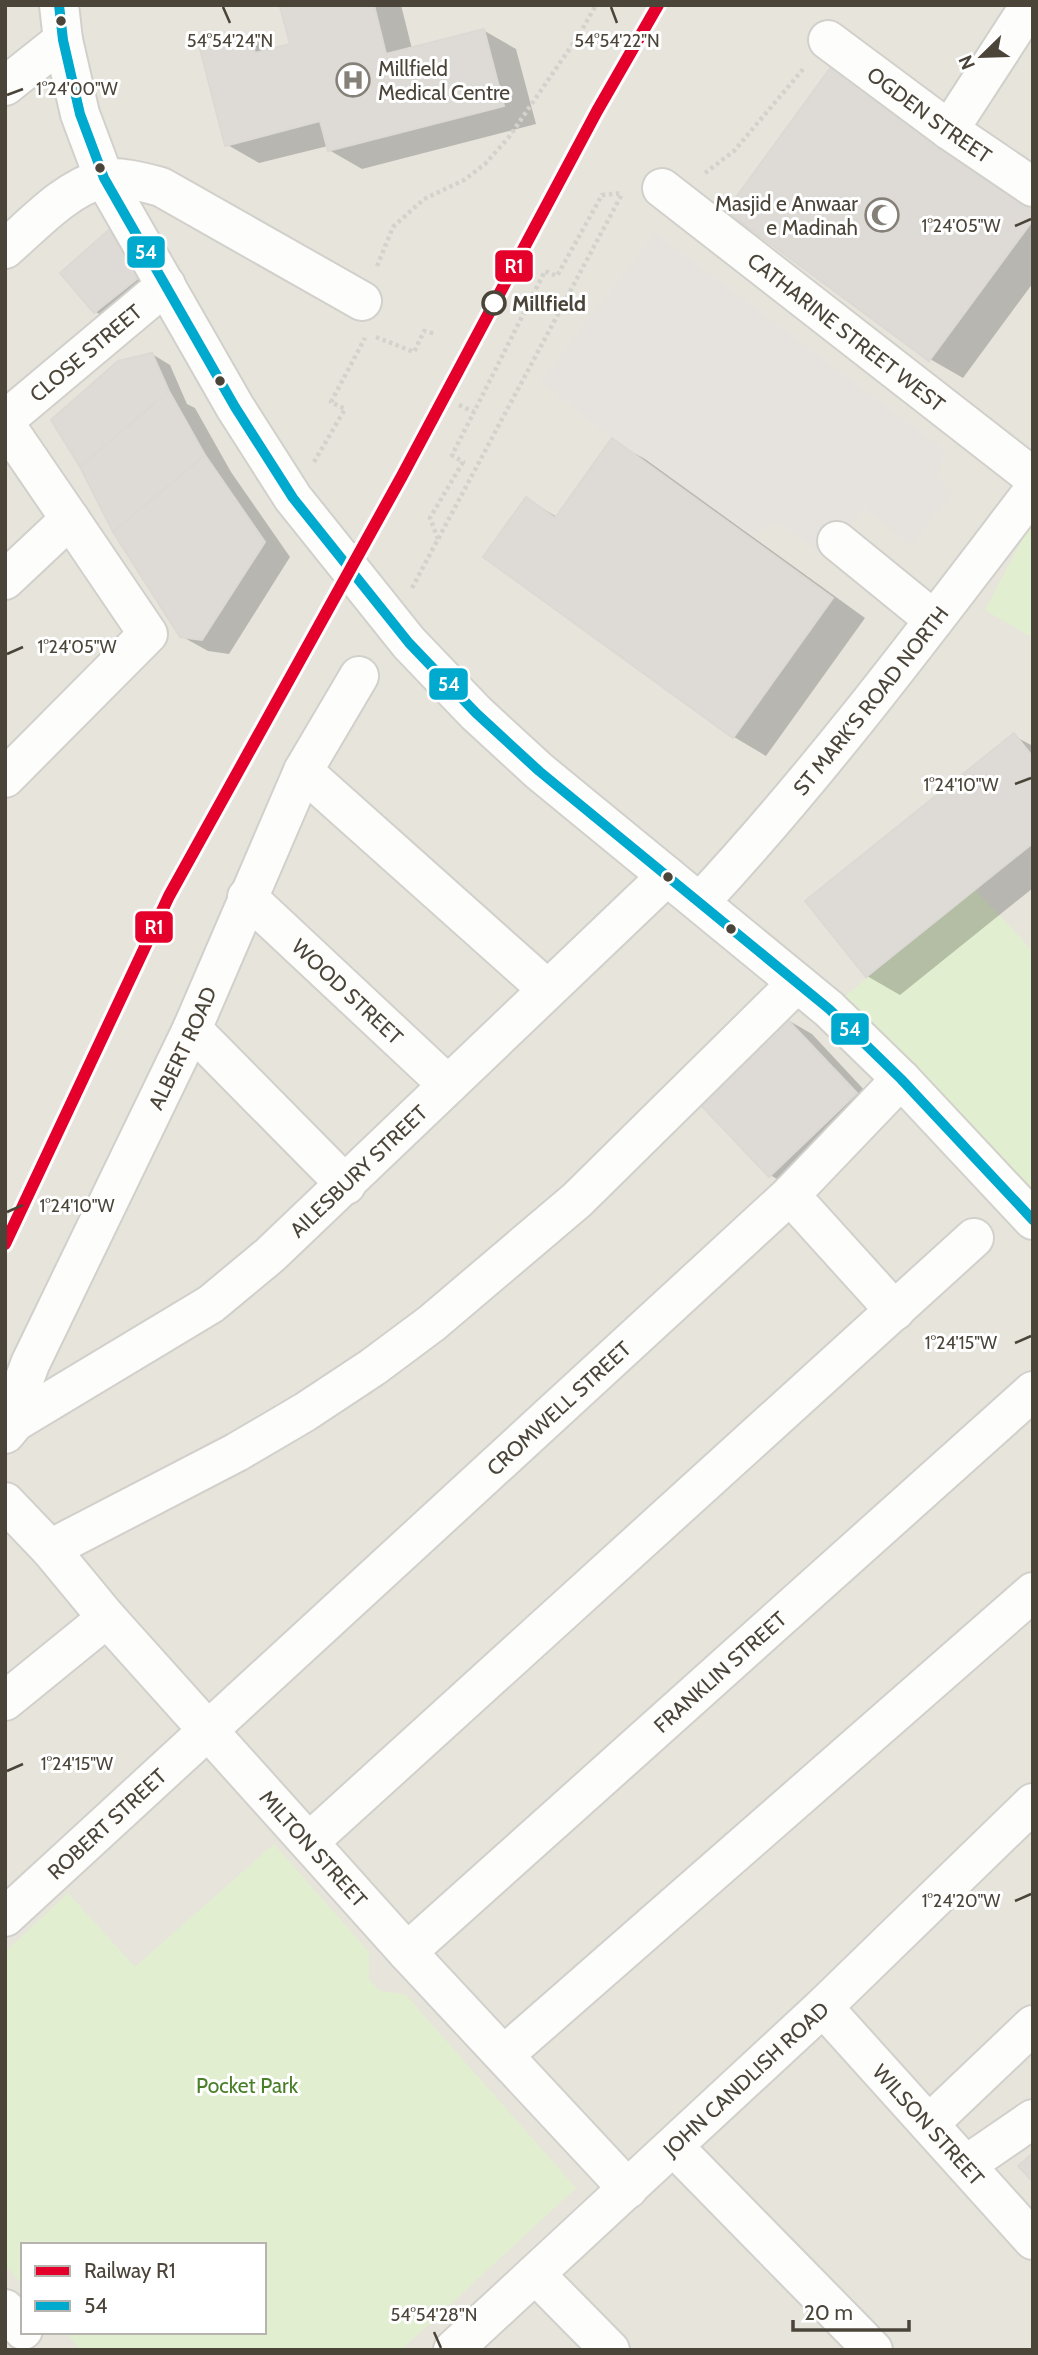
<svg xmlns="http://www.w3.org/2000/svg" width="1038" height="2355" font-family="Cabin,sans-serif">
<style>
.residential{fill:#e7e4dc;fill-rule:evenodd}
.green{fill:#e1eecf}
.parking{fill:#e6e3df}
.shadow{fill:#0003}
.building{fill:#dedbd6;stroke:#dcd9d4;stroke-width:2}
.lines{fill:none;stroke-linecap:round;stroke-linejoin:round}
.minor-casing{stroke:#d2d0cb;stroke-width:42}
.path{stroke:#d3d2cc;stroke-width:4.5;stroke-dasharray:3.5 3.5;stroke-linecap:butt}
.minor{stroke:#fdfdfc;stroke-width:38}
.bus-1-casing{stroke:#fff;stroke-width:16}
.bus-1{stroke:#00a9ce;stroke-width:10}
.rail-1-casing{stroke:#fff;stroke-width:18}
.rail-1{stroke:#e4002b;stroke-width:12}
.ticks{fill:none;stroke:#4b4439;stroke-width:2.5}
.bus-dot{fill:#4b4439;stroke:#fff;stroke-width:2.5}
.stop-dot{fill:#fff;stroke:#4b4439;stroke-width:3.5}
.labels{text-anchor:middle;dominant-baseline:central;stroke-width:6;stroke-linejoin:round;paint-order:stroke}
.poi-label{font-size:21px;fill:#4b4439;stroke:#fff;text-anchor:start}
.street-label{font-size:21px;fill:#4b4439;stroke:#fff}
.stop-label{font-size:21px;font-weight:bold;fill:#4b4439;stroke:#fff;text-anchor:start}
.park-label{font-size:21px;fill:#4a7f2a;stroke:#fff}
.ticks-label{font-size:18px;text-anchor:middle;fill:#4b4439;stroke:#fff;stroke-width:6;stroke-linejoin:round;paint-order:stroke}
.line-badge{stroke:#fff;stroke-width:2.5}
.badge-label{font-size:19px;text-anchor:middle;font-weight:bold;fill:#fff}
</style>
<rect width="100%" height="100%" fill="#f4f2ee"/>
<path class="residential" d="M5,5H1033V2350H5ZM23,2245H264V2332H23Z"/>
<path class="green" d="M1033,519V638L985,610Z
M975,890L1033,951V1220L829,1009Z
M274,1844L369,1952V1979L380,1991L405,1994L576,2188L401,2350H81L65,2332H264V2245H23V2285L5,2266V1952L68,1893L135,1967Z"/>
<path class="parking" d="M655,233L946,451L937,477L953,492L911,546L865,508L825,555L780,524L750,533L612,438L540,381Z"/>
<path class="shadow" d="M293,5H401L412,49L483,30L516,49L536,124L362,169L329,150L328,146L259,163L226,144L251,38L273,50L292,46Z
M867,84L1033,207V283L963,378L930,359Z
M111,230L158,285L113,322L96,312L63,274Z
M152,354L170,365L187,404L195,408L231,472L290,557L229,654L208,651L181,636Z
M612,441L645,459L865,618L766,756L734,737L527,499L557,517Z
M1014,736L1033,746V888L900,995L867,976Z
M786,1019L812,1034L882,1109L796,1190L770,1175Z"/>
<path class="building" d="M286,5H374L386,54L484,29L504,106L328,151L320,121L225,146L200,49L251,36L255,53L290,44L280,7Z
M834,63L1033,210V220L929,361L726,211Z
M111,228L142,275L94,313L60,273Z
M152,353L169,391L80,467L51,420L118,361Z
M169,391L205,455L113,532L80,467Z
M612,438L833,598L733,738L483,557L526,497L555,518Z
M205,455L265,542L202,640L180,637L113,532Z
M1014,733L1033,757V843L866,977L805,901Z
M785,1017L857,1093L769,1177L697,1101Z
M1033,2153V2182L1018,2166Z"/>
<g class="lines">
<defs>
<g id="minor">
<path d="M59,5L63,40L80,114L104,178L235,407L293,498L409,643L476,713L539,771L829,1009L901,1079L1033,1220"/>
<path id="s1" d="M828,40L949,130L1033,187"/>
<path d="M5,86L63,40"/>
<path d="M949,130L1030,5"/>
<path id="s2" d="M662,188L1033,477"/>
<path d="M5,249C34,224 65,189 102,179C117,175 146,183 161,187L362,301"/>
<path id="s3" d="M5,420L166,285"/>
<path d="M5,424L70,519L5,580"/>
<path d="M837,541L934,620"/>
<path d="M303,771L547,989"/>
<path d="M5,778L148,634L70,519"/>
<path id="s4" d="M247,897L448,1085"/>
<path id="s5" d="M700,902C820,773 926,631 1033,491"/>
<path d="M192,1029L346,1185"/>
<path d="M790,1195L895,1311"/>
<path id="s6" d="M15,1422L19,1394L30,1364L192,1029L303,771L359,676"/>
<path id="s7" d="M5,1434L15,1422L211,1304L270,1255L667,876"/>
<path id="s8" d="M5,1502L50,1549L107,1618L407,1952L628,2189"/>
<path d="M50,1549L237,1452L305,1412L373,1367L432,1323L577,1200L797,983"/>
<path d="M5,1701L107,1618"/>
<path d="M309,1842L974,1238"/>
<path id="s9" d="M5,1917L790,1195L901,1079"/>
<path id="s10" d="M407,1952L1033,1391"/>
<path id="s11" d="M823,2007L1033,2240"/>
<path d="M504,2055L1033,1592"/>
<path d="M929,2124L1033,2025"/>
<path d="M674,2147L873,2350"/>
<path d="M966,2165L1033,2119"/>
<path d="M535,2274L610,2350"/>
<path d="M5,2309L23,2330"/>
<path id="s12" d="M453,2350L823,2007L1033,1803"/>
</g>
</defs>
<use href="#minor" class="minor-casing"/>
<path class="path" d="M705,173L734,151L804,68
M377,266L393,227L424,199L464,180L485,164L509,137L579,35L596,5
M376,337L414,352L424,331L436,334
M459,405L474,412L545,271L557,276L602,195L623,193
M314,462L345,409L331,402L365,338
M438,539L430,518L463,462L452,455L474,412
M412,588L622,194"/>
<use href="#minor" class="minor"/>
<defs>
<path id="bus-1" d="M59,5L63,40L80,114L104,178L235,407L293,498L409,643L476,713L539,771L829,1009L901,1079L1033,1220"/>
</defs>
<use href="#bus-1" class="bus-1-casing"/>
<use href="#bus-1" class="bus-1"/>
<defs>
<path id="rail-1" d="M5,1244L169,896L402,476L597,111L658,5"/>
</defs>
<use href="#rail-1" class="rail-1-casing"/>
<use href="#rail-1" class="rail-1"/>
</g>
<path class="ticks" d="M223,7L230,23M611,7L617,23M7,95L23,89M1015,226L1031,219M7,654L23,647M1015,784L1031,778M7,1212L23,1205M1015,1343L1031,1336M7,1771L23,1764M1015,1901L1031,1894M434,2332L441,2348"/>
<defs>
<symbol id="hospital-ring" viewBox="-11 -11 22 22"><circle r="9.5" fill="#fff" stroke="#868178" stroke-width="1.5"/><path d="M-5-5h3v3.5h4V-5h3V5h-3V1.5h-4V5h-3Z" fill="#868178"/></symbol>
<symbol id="mosque-ring" viewBox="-11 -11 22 22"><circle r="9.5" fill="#fff" stroke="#868178" stroke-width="1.5"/><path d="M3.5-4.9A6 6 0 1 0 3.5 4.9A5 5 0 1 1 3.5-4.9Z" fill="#868178"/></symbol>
</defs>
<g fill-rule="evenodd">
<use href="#hospital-ring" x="334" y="61" width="38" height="38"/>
<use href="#mosque-ring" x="863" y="196" width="38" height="38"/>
</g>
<g class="bus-dot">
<circle cx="61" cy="21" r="6"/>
<circle cx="100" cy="168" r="6"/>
<circle cx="220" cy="381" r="6"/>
<circle cx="668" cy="877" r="6"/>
<circle cx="731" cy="929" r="6"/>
</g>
<circle class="stop-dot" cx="494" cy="303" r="11"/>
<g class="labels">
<g class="poi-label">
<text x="378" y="68">Millfield<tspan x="378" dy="24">Medical Centre</tspan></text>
<text x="858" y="203" text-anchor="end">Masjid e Anwaar<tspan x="858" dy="24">e Madinah</tspan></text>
</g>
<g class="street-label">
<text stroke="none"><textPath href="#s1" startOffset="126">OGDEN STREET</textPath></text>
<text stroke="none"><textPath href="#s2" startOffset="234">CATHARINE STREET WEST</textPath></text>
<text stroke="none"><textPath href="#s3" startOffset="105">CLOSE STREET</textPath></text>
<text stroke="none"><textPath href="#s5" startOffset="264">ST MARK'S ROAD NORTH</textPath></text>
<text stroke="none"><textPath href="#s4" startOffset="138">WOOD STREET</textPath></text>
<text stroke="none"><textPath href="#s6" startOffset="411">ALBERT ROAD</textPath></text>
<text stroke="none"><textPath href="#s7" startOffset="443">AILESBURY STREET</textPath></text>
<text stroke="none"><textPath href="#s9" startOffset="752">CROMWELL STREET</textPath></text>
<text stroke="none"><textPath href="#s10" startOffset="420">FRANKLIN STREET</textPath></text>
<text stroke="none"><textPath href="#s9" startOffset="138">ROBERT STREET</textPath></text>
<text stroke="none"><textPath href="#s8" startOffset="464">MILTON STREET</textPath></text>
<text stroke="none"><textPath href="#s12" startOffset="399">JOHN CANDLISH ROAD</textPath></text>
<text stroke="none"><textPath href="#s11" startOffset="158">WILSON STREET</textPath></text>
</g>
<g class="stop-label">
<text x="512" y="303">Millfield</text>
</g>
<g class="park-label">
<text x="247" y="2085">Pocket Park</text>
</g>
</g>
<g class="ticks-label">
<text x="230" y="47">54°54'24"N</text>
<text x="617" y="47">54°54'22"N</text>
<text x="77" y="95">1°24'00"W</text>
<text x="961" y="232">1°24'05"W</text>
<text x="77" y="653">1°24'05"W</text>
<text x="961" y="791">1°24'10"W</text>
<text x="77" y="1212">1°24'10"W</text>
<text x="961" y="1349">1°24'15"W</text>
<text x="77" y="1770">1°24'15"W</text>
<text x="961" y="1907">1°24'20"W</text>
<text x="434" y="2321">54°54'28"N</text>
</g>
<g class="line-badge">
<rect x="126" y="235" width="40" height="34" rx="7" fill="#00a9ce"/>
<rect x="494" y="249" width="40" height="34" rx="7" fill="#e4002b"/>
<rect x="428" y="667" width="41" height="34" rx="7" fill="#00a9ce"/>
<rect x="134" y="910" width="40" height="34" rx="7" fill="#e4002b"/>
<rect x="830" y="1012" width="40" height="34" rx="7" fill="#00a9ce"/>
</g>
<g class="badge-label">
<text x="146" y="259">54</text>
<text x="514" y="273">R1</text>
<text x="449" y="691">54</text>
<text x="154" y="934">R1</text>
<text x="850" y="1036">54</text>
</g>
<rect width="1038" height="2355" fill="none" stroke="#4b4439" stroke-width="14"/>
<rect x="21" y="2243" width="245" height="91" fill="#ffffff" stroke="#b7b4b0" stroke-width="2"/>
<rect x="35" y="2266" width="35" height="10" fill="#e4002b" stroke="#b7b4b0" stroke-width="2"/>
<text x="84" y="2278" font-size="21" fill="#4b4439">Railway R1</text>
<rect x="35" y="2301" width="35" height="10" fill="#00a9ce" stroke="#b7b4b0" stroke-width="2"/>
<text x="84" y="2313" font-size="21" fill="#4b4439">54</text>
<g transform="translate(982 56) rotate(247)" stroke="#ffffff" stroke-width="5" paint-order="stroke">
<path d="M0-5L12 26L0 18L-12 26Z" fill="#4b4439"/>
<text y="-10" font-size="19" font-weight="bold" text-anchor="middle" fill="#4b4439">N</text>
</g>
<path d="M793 2320v10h116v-10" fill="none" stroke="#4b4439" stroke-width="3.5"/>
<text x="804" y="2320" font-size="21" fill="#4b4439" stroke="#ffffff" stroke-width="5" paint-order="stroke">20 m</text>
</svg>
